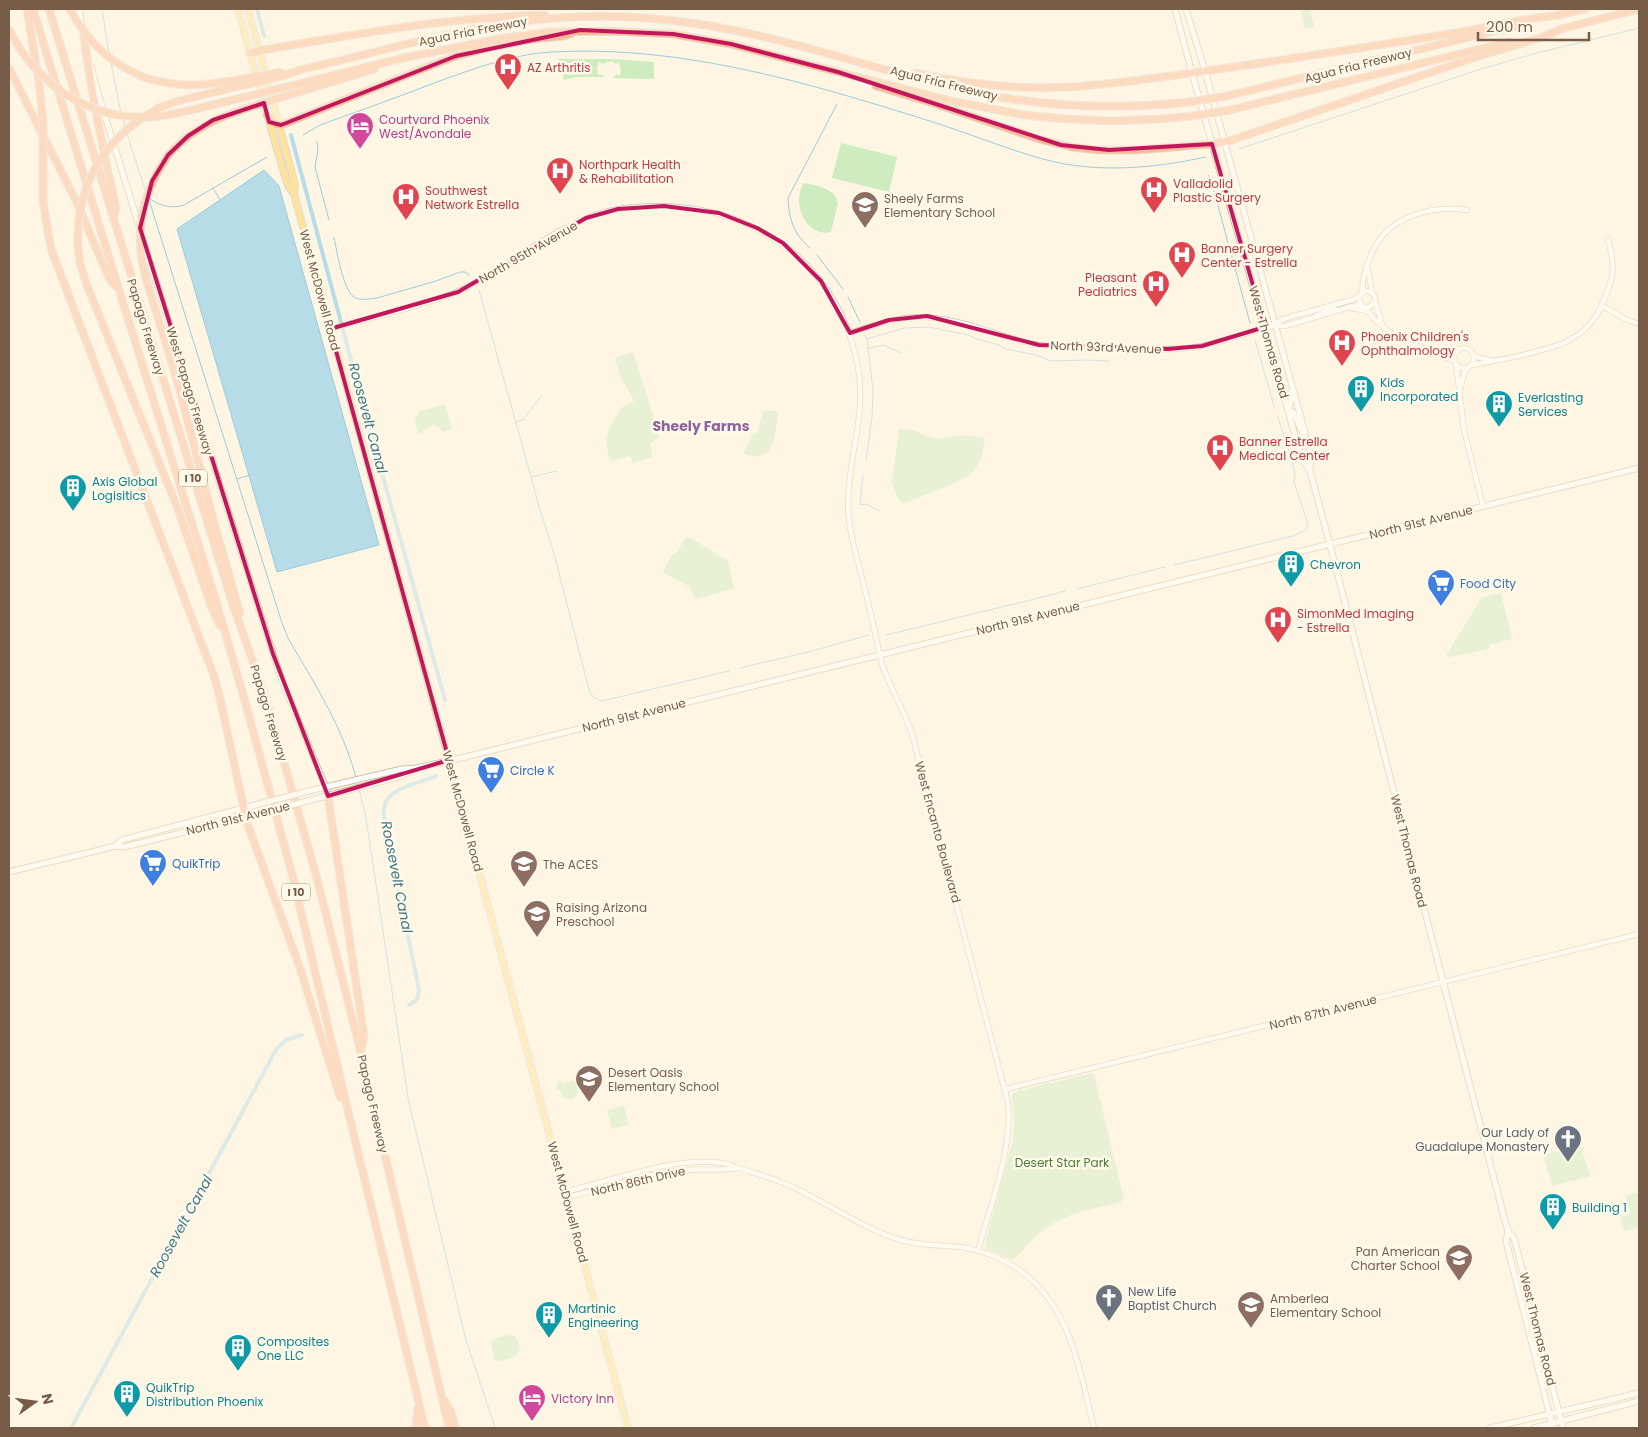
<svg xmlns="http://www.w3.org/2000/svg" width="1648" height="1437" font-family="Poppins,sans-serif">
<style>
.green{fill:#ceecc0}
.water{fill:#b6dce8;stroke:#9ccbdb}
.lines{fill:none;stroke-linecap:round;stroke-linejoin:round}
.stream{stroke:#9ccbdb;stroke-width:1}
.canal{stroke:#b6dce8;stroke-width:4}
.tertiary-casing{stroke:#d0bea9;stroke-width:6}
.secondary-casing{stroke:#d3bfa5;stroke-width:7}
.primary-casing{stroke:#e1dbd7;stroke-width:8}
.motorway-casing{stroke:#e1dbd7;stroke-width:9}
.tertiary{stroke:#fff;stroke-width:4.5}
.secondary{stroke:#fff;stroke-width:5}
.primary{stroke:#ffe398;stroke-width:5.5}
.motorway{stroke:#fcba96;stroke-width:7}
.secondary-bridge-casing{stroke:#d3bfa5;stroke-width:7;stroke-linecap:butt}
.motorway-bridge-casing{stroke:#e1dbd7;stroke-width:9;stroke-linecap:butt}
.secondary-bridge{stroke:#fff;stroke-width:5}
.motorway-bridge{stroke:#fcba96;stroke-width:7}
.marked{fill:none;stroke:#c2185b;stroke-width:4;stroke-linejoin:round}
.labels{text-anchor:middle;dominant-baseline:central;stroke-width:5;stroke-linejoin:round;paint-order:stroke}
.shield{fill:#fff9ea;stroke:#a08c78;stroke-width:1}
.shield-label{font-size:11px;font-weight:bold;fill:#775d47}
.street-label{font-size:12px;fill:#775d47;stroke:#fff9ea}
.health-label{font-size:12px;fill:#be3a42;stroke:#fff9ea;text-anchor:start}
.hotel-label{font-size:12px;fill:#b23c85;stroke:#fff9ea;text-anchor:start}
.education-label{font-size:12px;fill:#785e54;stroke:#fff9ea;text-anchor:start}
.culture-label{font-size:12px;fill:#0d838f;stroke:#fff9ea;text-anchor:start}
.shop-label{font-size:12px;fill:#366cbe;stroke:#fff9ea;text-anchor:start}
.worship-label{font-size:12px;fill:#5b616d;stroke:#fff9ea;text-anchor:end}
.park-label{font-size:12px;fill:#4b7e3e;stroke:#fff9ea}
.water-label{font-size:14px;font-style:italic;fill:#3f788c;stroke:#fff9ea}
.neighbourhood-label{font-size:14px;font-weight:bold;fill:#8e629b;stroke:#fff9ea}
</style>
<rect width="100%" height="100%" fill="#fef6e3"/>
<path class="green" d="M1300,9H1310L1314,27L1305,29Z
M558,59H614L654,62V79L613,78L617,74L620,76L621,70L619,62L616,64L611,61L603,64L599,62L597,68L598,75L602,74L604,77H577L564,80Z
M841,143L897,157L889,192L832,178Z
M804,183C815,185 832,188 837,199L836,201L838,202L831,232C807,238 790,203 804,183Z
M633,352C642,381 652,409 659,438L653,441L650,444L652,457L633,463L630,456L610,462L606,443L609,428L620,410L625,405L634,401L621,378L615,357Z
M445,404L452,429L443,432C433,419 428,430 418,434L415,419L418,415V412Z
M763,411H776L778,414C775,435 774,467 743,453L753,435L757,433Z
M899,429L913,430L929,437L939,439L962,435L985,438C983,449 982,460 976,468C966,482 919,497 902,504L895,493L892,482Z
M686,537L694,540L728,561L734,589L695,599L690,587L663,572L672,554L675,555Z
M1501,593L1512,639L1490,645L1488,649L1450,657L1446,656L1482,597Z
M1092,1073L1094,1075L1124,1199L1121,1202C1091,1209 1061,1214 1037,1235C1028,1242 1022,1253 1012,1260L987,1249L985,1243L1013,1140L1014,1123L1012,1094L1017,1091Z
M575,1080C581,1087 579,1094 573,1099H565L559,1089L557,1090L556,1086L558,1081H561L562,1083Z
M624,1106L629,1125L612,1129L607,1110Z
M1579,1146L1581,1147L1590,1176L1552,1186L1544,1157L1545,1155Z
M1639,1192V1228L1624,1231L1620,1217L1630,1214L1625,1195Z
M507,1335L515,1336C528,1354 512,1358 498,1362L494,1359L491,1342L496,1338Z"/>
<path class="water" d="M264,170L279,186L379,545L277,572L177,229Z"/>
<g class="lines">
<path class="stream" d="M102,9L109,54
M111,63L121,113
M123,119L125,127
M127,134L146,192
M303,135L320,125C359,111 398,97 437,82C473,69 513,54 552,52C659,46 765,71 868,102C901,112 935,122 968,134C1000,145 1032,158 1065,164C1111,172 1160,167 1206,157
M317,142L318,149L315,167L329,220
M1239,149L1481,69L1537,53L1639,28
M1208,175L1211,179L1228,243
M213,188L220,200
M150,199C161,206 171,209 184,205L267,157
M149,200L282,623L288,638C314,683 343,727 356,778
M334,238C337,251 343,290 354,297C361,301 369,299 377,298L436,281L460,272H465L469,275
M810,248C794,235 789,219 788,198L837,104
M1231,253L1250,323
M817,255L843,289
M479,290L541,513L553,550L590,693L595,698L602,701L729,671
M848,297L860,322
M865,335L867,339L873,391L872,417L866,461
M867,339L904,328L929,327L969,335L974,338L999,345L1006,349L1036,355L1051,361L1087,360L1110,361
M1255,340L1275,409
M868,348L884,345L901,353
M516,422L524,419L542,395
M863,475L860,505L866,504L879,511
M531,477L557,471
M237,479L250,475
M1174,565L1293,536L1306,530L1308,524L1294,482L1295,474L1293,465L1278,417
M1077,589L1165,567
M886,635L1039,598L1065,591
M740,668L812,651L869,635
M359,789L366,818L408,1098L466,1340L495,1428"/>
<path class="canal" d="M257,9L264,36
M291,135L358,386L445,700
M409,1005L417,1000L419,990L386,828C385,822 383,815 384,808C386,788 420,783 436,776
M71,1428L277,1048L286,1040L302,1035"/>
<defs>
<path id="tertiary" d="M1368,269L1372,292
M1359 299a8 8 0 1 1 16 0a8 8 0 1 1-16 0Z
M1362,292C1363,287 1362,282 1364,276C1366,267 1370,256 1375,247C1392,215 1434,205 1467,210
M1375,301L1382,325
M1602,306L1625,319L1639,324
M1364,307L1376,321L1398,338L1455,361
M1351,308L1367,311
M1315,316L1334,308L1335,304
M1275,325L1285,326L1353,306L1361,305
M330,329C356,322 382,315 408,308C426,303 444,298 461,290C509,267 550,229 601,213C621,207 641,206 661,206C759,207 841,269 858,367C867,417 847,459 848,507C849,534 858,560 864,586C871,612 876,638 882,664C890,688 904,710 912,734L1008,1103C1013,1150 990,1205 978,1251
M850,333C905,314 925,311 982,329C1001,335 1020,342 1040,345C1066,349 1093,348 1119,348C1147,349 1175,351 1202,346C1227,341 1251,331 1275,325L1283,319L1355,299L1359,295
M1454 358a10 10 0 1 1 20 0a10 10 0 1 1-20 0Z
M1429,350L1458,351
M1473,356L1493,361
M1456,364L1464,430L1483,507
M1471,365C1495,361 1518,357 1542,350C1552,347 1563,345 1571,339C1586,331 1597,317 1603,302C1615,276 1615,266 1608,239
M1460,390L1465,371L1468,367
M1006,1089L1639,934
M566,1195L572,1190C617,1179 681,1154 728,1164C731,1165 735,1167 738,1168C760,1175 778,1179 799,1190C832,1206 866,1230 901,1240C921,1246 941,1245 961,1247C988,1251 1016,1264 1035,1283C1074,1322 1081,1377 1094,1428
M566,1195L572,1196C606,1188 640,1176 674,1171C695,1167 717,1172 736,1168"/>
<path id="secondary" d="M79,9L82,27
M1175,9L1192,73L1302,460L1310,471L1330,545L1504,1217L1508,1231L1506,1241L1553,1428
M1186,9L1205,71L1301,418L1311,457L1310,470
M91,67L98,93L139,226
M142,237L273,654L284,686L324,783L328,796
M1288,410L1291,401V392
M1288,411L1293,412L1303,434
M313,790L402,769L416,768L457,759L1639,468
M315,799L402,776L413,770
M116,845L122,840L255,805
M9,872L116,846L124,847L258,814
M1508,1231L1514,1238L1563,1428
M1490,1428L1639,1393
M1534,1428L1639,1401"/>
<path id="primary" d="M238,9L273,136L288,186L294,194L449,760L628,1428
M248,9L295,185L294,194"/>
<path id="motorway" d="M27,9L39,83L43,120
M33,9L120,293L217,604L246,705L292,874L354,1136L425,1428
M49,9L231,599L266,699L315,871L361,1053L449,1428
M1558,15L1585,9
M1561,29L1639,9
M84,36C91,94 103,150 116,207L113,219
M250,53L263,50C318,41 372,31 426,24C465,19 505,16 545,15
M9,68L76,201L109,278L115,286
M915,73C966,84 1018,90 1070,87C1120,84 1170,76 1220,69C1297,58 1373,46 1449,34C1486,28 1523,18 1561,15
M282,76L303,69C372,54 441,33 511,23C570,14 632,14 691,23C786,36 876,71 968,91C1041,107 1115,110 1189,102
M146,78C182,89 208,85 243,79
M876,86L933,103L1039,139L1072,147L1098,150H1136L1212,144L1232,140L1479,56L1540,38L1564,28
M286,87L403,58L498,39L550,32L613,31L673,34L731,44L951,101L1024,115L1067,119L1112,121L1158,119L1193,116
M289,95L375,69
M1227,96L1523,24
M158,108L178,101L244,85
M1230,110L1509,42
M267,115L276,124L281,125L419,70L456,56L491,47L532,39L564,36L573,33
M43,147V201L51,249L214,676L220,698L247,823L300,968L340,1097
M168,155C191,129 218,117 250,107
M78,245L80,263L86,283L178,509L211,606L220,626
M147,282L177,380L214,522L240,613
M328,796L364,1036L361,1050
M445,1401L450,1410L456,1428
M416,1428L418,1408"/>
</defs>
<use href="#tertiary" class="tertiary-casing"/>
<use href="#secondary" class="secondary-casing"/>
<use href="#primary" class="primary-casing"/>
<use href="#motorway" class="motorway-casing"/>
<use href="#tertiary" class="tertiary"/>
<use href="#secondary" class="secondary"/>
<use href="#primary" class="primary"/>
<use href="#motorway" class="motorway"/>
<defs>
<path id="secondary-bridge" d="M255,805L313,790
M258,814L315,799"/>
<path id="motorway-bridge" d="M70,9C87,42 112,65 146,78
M9,29C34,82 88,120 149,117C170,116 191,110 212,105C237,99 261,93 286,87
M243,79L281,72
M244,85L282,76
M1189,102L1227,96
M250,107L289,95
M1193,116L1230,110
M43,147V120
M78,245C76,200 93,157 129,128C138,120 148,115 158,108
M147,282C133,234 140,196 168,155"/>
</defs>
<use href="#secondary-bridge" class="secondary-bridge-casing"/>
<use href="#motorway-bridge" class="motorway-bridge-casing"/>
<use href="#secondary-bridge" class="secondary-bridge"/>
<use href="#motorway-bridge" class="motorway-bridge"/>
</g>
<path d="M0 0H1648V1437H0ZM580,30L673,34L731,44L838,72L1061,145L1109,150L1212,144L1265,327L1202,346L1168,349L1039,345L927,316L889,320L850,333L821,281L783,243L757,228L719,213L664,206L618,209L586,218L458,292L330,329L449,760L328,796L273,654L140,228L152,181L168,155L188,136L213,120L264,103L269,122L281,125L456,56Z" fill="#fef6e3" fill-opacity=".55" fill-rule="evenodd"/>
<path class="marked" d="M580,30L673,34L731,44L838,72L1061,145L1109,150L1212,144L1265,327L1202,346L1168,349L1039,345L927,316L889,320L850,333L821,281L783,243L757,228L719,213L664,206L618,209L586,218L458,292L330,329L449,760L328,796L273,654L140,228L152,181L168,155L188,136L213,120L264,103L269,122L281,125L456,56Z"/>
<defs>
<symbol id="hospital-pin" viewBox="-11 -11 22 30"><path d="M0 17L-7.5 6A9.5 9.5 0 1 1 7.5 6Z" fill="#e0444e" stroke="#fff9ea"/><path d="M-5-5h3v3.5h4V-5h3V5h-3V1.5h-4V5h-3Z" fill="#fff"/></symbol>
<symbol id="hotel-pin" viewBox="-11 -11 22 30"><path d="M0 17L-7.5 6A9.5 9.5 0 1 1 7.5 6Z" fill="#d1479c" stroke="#fff9ea"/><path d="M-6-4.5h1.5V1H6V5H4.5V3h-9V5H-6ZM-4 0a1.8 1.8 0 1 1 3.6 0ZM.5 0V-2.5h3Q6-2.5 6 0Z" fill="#fff"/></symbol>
<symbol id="school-pin" viewBox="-11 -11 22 30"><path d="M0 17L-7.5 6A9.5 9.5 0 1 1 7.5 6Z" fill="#8d6e63" stroke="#fff9ea"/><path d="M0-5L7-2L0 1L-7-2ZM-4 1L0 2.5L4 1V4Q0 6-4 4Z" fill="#fff"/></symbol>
<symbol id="building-pin" viewBox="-11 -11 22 30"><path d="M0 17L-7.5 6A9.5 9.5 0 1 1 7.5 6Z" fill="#0f9aa8" stroke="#fff9ea"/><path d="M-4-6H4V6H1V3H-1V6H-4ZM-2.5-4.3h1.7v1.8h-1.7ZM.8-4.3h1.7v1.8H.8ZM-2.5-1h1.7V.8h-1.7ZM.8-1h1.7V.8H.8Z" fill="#fff"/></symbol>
<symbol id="supermarket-pin" viewBox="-11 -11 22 30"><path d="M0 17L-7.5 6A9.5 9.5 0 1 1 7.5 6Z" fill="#3f7fe0" stroke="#fff9ea"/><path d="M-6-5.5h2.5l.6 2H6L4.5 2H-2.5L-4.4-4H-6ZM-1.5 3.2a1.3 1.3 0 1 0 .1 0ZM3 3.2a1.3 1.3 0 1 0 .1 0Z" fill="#fff"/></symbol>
<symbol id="church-pin" viewBox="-11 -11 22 30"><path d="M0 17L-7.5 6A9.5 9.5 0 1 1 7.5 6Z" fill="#6b7280" stroke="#fff9ea"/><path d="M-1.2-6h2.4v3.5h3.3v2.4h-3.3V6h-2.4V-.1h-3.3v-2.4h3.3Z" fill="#fff"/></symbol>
</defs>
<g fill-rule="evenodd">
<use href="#hospital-pin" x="492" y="51" width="32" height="43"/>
<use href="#hotel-pin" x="344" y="110" width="32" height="43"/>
<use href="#hospital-pin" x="544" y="155" width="32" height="43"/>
<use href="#hospital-pin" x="1138" y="174" width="32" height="43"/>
<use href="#hospital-pin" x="390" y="181" width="32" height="43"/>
<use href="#school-pin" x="849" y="189" width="32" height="43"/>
<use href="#hospital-pin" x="1166" y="239" width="32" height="43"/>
<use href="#hospital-pin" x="1140" y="268" width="32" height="43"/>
<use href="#hospital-pin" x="1326" y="327" width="32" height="43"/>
<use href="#building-pin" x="1345" y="373" width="32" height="43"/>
<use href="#building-pin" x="1483" y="388" width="32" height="43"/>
<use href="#hospital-pin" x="1204" y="432" width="32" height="43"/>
<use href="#building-pin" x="57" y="472" width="32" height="43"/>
<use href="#building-pin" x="1275" y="548" width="32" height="43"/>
<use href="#supermarket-pin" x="1425" y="567" width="32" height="43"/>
<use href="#hospital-pin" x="1262" y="604" width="32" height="43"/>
<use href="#supermarket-pin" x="475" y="754" width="32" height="43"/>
<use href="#supermarket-pin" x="137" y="847" width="32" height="43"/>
<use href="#school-pin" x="508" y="848" width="32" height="43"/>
<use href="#school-pin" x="521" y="898" width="32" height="43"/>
<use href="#school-pin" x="573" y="1063" width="32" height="43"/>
<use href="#church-pin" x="1552" y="1123" width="32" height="43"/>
<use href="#building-pin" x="1537" y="1191" width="32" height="43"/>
<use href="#school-pin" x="1443" y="1242" width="32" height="43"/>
<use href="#church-pin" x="1093" y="1282" width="32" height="43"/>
<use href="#school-pin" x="1235" y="1289" width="32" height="43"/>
<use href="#building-pin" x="533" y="1299" width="32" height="43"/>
<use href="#building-pin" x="222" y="1332" width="32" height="43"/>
<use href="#building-pin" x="111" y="1378" width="32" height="43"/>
<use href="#hotel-pin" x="516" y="1382" width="32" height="43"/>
</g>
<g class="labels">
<g class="shield">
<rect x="179" y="469.5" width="28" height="17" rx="4"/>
<rect x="282" y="883.5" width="28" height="17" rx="4"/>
</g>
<g class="shield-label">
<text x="193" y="478">I 10</text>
<text x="296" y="892">I 10</text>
</g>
<g class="street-label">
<text transform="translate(473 31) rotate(-11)">Agua Fria Freeway</text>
<text transform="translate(1358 65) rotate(-14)">Agua Fria Freeway</text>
<text transform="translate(944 83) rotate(14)">Agua Fria Freeway</text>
<text transform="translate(528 252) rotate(-30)">North 95th Avenue</text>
<text transform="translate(320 290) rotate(75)">West McDowell Road</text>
<text transform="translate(146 327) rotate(73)">Papago Freeway</text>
<text transform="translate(1269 342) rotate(74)">West Thomas Road</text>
<text transform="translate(1106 347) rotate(2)">North 93rd Avenue</text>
<text transform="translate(190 391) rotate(73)">West Papago Freeway</text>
<text transform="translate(1421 522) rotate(-14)">North 91st Avenue</text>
<text transform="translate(1028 618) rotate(-14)">North 91st Avenue</text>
<text transform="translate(269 713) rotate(73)">Papago Freeway</text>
<text transform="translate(634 715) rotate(-14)">North 91st Avenue</text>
<text transform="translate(463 811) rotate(75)">West McDowell Road</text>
<text transform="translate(238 818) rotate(-14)">North 91st Avenue</text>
<text transform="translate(938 832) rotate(75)">West Encanto Boulevard</text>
<text transform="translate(1409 851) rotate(76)">West Thomas Road</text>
<text transform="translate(1323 1012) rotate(-14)">North 87th Avenue</text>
<text transform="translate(373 1104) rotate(77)">Papago Freeway</text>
<text transform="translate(638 1181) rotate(-13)">North 86th Drive</text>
<text transform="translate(568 1202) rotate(75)">West McDowell Road</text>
<text transform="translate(1538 1329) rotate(76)">West Thomas Road</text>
</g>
<g class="health-label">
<text x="527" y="67">AZ Arthritis</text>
<text x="579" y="164">Northpark Health<tspan x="579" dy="14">&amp; Rehabilitation</tspan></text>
<text x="1173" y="183">Valladolid<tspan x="1173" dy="14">Plastic Surgery</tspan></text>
<text x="425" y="190">Southwest<tspan x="425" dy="14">Network Estrella</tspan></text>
<text x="1201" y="248">Banner Surgery<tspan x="1201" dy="14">Center - Estrella</tspan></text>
<text x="1137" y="277" text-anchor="end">Pleasant<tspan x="1137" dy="14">Pediatrics</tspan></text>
<text x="1361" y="336">Phoenix Children's<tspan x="1361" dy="14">Ophthalmology</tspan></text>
<text x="1239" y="441">Banner Estrella<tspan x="1239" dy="14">Medical Center</tspan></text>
<text x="1297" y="613">SimonMed Imaging<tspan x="1297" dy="14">- Estrella</tspan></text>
</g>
<g class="hotel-label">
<text x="379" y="119">Courtyard Phoenix<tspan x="379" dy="14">West/Avondale</tspan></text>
<text x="551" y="1398">Victory Inn</text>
</g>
<g class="education-label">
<text x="884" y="198">Sheely Farms<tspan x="884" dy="14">Elementary School</tspan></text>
<text x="543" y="864">The ACES</text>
<text x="556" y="907">Raising Arizona<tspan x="556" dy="14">Preschool</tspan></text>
<text x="608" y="1072">Desert Oasis<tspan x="608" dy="14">Elementary School</tspan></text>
<text x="1440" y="1251" text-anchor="end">Pan American<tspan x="1440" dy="14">Charter School</tspan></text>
<text x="1270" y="1298">Amberlea<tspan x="1270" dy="14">Elementary School</tspan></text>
</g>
<g class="culture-label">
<text x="1380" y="382">Kids<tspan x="1380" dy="14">Incorporated</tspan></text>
<text x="1518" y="397">Everlasting<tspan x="1518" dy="14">Services</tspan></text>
<text x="92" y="481">Axis Global<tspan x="92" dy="14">Logisitics</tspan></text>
<text x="1310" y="564">Chevron</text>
<text x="1572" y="1207">Building 1</text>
<text x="568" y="1308">Martinic<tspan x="568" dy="14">Engineering</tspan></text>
<text x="257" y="1341">Composites<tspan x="257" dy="14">One LLC</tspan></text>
<text x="146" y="1387">QuikTrip<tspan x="146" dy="14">Distribution Phoenix</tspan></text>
</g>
<g class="shop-label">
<text x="1460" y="583">Food City</text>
<text x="510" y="770">Circle K</text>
<text x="172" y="863">QuikTrip</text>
</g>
<g class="worship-label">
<text x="1549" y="1132">Our Lady of<tspan x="1549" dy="14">Guadalupe Monastery</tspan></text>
<text x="1128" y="1291" text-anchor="start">New Life<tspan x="1128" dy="14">Baptist Church</tspan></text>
</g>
<g class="park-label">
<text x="1062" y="1162">Desert Star Park</text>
</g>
<g class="water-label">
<text transform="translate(368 418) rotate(75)">Roosevelt Canal</text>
<text transform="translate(397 877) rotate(79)">Roosevelt Canal</text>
<text transform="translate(181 1226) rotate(-61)">Roosevelt Canal</text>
</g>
<g class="neighbourhood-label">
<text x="701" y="426">Sheely Farms</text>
</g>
</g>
<rect width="1648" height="1437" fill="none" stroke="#775d47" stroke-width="20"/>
<g transform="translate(35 1402) rotate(76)" stroke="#fff9ea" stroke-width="4" paint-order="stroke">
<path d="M0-4L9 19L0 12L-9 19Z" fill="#775d47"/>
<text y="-8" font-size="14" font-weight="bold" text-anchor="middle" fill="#775d47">N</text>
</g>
<path d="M1478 32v8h111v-8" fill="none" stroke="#775d47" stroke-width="2.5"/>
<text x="1486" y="32" font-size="15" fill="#775d47" stroke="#fff9ea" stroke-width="4" paint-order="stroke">200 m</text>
</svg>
